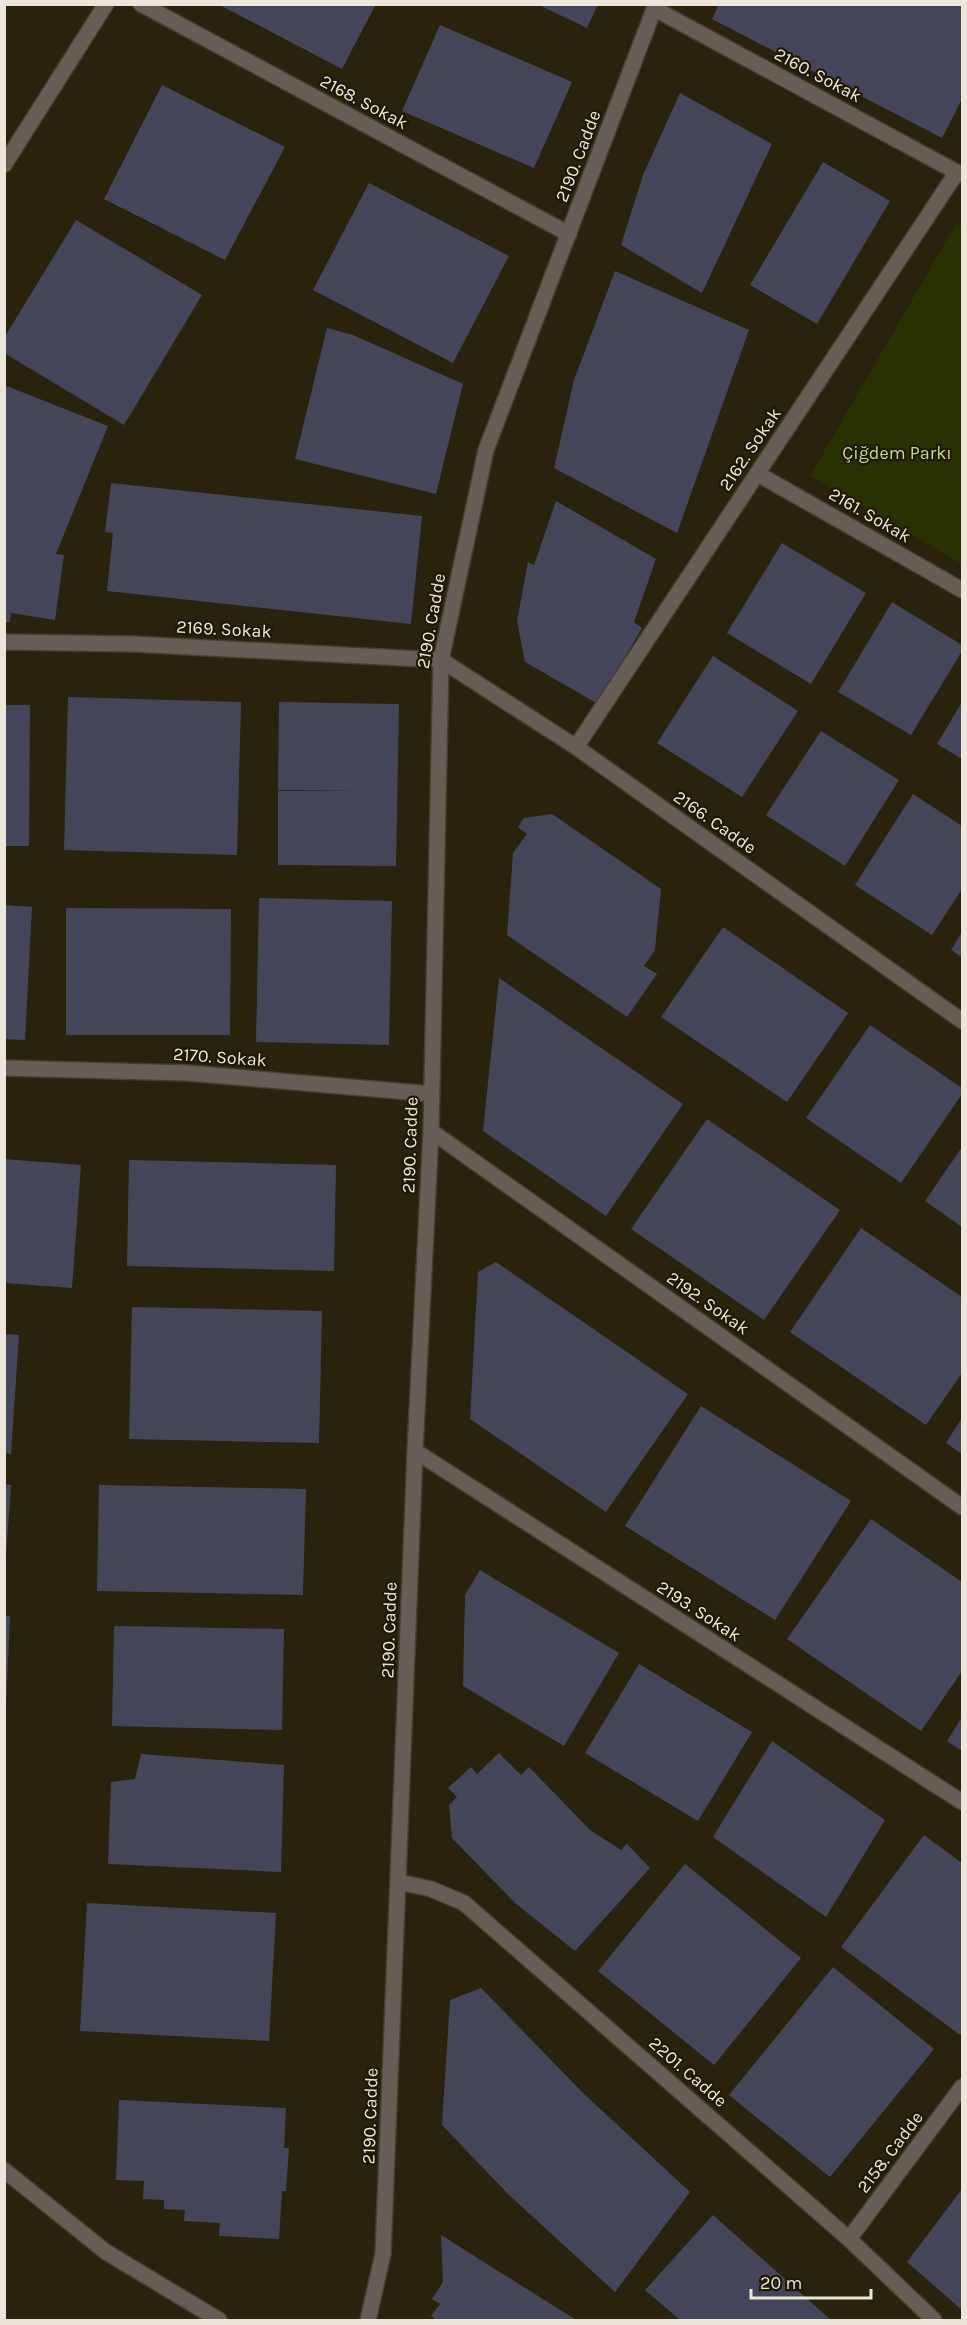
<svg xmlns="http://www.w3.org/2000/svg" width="967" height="2325" font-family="Karla,sans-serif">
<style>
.green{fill:#293100}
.building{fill:#45455a}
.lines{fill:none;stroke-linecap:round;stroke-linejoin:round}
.minor-casing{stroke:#443e2a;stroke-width:18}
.minor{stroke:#665e56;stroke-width:15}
.labels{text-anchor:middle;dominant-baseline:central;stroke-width:4.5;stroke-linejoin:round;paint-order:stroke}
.street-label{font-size:18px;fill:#ece7da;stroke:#201805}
.park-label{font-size:18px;fill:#c9dc85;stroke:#201805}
</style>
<rect width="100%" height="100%" fill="#29220d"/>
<path class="green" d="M956,224L962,228V564L810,476Z"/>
<path class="building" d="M218,4H376L342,69Z
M537,4H598L587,28Z
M719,4H962V99L942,138L712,19Z
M440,25L572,82L534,168L402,111Z
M162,85L285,147L225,260L104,199Z
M680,93L772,144L702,293L621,245L643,175Z
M823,162L890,201L817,324L750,285Z
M369,183L509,256L453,363L313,290Z
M76,220L202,295L124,425L4,353V338Z
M615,271L749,330L677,533L554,468L574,380Z
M327,328L353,335L463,384L436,494L295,459Z
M4,385L108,426L56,554L64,555L55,620L11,613L10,622H4Z
M111,483L422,516L411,624L107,591L113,533L105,532Z
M556,501L656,559L634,622L642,628L598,704L525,662L517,621L528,562L534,565Z
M782,543L866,593L811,684L727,633Z
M892,602L962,645V651L911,735L838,692Z
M713,656L798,711L742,797L657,743Z
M68,697L241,702L237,855L64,850Z
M279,702L399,704L396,866L278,865V791H364L278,790Z
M962,702V759L937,744Z
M4,705H30L29,846H4Z
M821,731L899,780L845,866L766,815Z
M913,794L962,826V889L932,935L855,885Z
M552,814L661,889L655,950L644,966L657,974L627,1017L507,935L513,853L527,834L518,827L524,818Z
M259,898L392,901L389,1045L256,1042Z
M4,905L32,907L25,1040L4,1039Z
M66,908L231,909L230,1035H66Z
M723,927L848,1013L787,1102L661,1017Z
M962,932V957L951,950Z
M499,978L683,1104L606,1216L483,1131Z
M870,1025L962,1088V1094L901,1183L806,1118Z
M707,1119L840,1210L764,1320L631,1229Z
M962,1147V1227L925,1201Z
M4,1159L81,1165L72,1288L4,1283Z
M129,1160L336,1165L334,1271L127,1266Z
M861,1228L962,1297V1373L926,1425L790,1332Z
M496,1262L688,1394L606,1512L470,1419L478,1272Z
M132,1307L322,1311L319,1443L129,1439Z
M4,1334L19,1335L11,1454L4,1453Z
M701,1406L851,1501L775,1620L625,1526Z
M962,1418V1454L946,1443Z
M4,1484L11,1485L6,1556H4Z
M99,1485L306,1489L303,1595L97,1591Z
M871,1519L962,1582V1671L921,1731L787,1639Z
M480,1570L619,1653L564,1746L463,1686L465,1595Z
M4,1616H10L6,1706H4Z
M114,1626L284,1629L282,1730L112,1726Z
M639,1664L752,1732L698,1821L585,1753Z
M962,1717V1751L947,1741Z
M772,1741L885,1820L826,1917L713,1837Z
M499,1753L521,1775L529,1767L590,1830L621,1850L627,1844L650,1868L575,1951L515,1903L452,1838L449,1805L457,1797L448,1788L471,1767L477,1774Z
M141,1754L284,1765L281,1872L108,1864L111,1782L135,1779Z
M924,1835L962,1863V2032L960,2035L841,1947Z
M685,1864L801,1958L714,2065L598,1971Z
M87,1903L276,1913L269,2041L80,2031Z
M833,1967L934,2049L830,2177L729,2095Z
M481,1988L583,2093L690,2192L615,2292L508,2194L442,2125L450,2000Z
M119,2100L286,2108L284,2148H289L286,2191H282L279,2239L219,2236L220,2223L184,2221L185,2210L164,2209V2200L143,2199L144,2181L116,2180Z
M962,2189V2310L907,2262Z
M713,2215L831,2320H680L645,2290Z
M441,2235L573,2318L576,2320H437L431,2316L440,2304L432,2299L443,2282Z"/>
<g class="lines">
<defs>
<path id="minor" d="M141,4L569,234
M655,9L962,175
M4,165L106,4
M758,474L962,590
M4,642L133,644L441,660L576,747L962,1021
M576,747L957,172
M4,1068L188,1073L432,1094
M431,1131L962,1507
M415,1451L962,1802
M399,1882L431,1889L464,1903L849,2239L934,2320
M4,2170L106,2252L219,2320
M849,2239L962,2087
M368,2320L383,2254L415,1451L431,1131L441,660L486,450L656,4"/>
</defs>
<use href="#minor" class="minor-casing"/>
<use href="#minor" class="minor"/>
</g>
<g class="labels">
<g class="street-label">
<text transform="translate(818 75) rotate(28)">2160. Sokak</text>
<text transform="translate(364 102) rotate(28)">2168. Sokak</text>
<text transform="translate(578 156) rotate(-69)">2190. Cadde</text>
<text transform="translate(750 449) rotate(-56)">2162. Sokak</text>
<text transform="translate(870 515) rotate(30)">2161. Sokak</text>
<text transform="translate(431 621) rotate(-80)">2190. Cadde</text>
<text transform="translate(224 629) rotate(3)">2169. Sokak</text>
<text transform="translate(715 822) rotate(35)">2166. Cadde</text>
<text transform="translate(220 1057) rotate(4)">2170. Sokak</text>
<text transform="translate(410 1145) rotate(-88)">2190. Cadde</text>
<text transform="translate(708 1303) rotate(35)">2192. Sokak</text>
<text transform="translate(699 1611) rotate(33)">2193. Sokak</text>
<text transform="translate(389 1630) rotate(-88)">2190. Cadde</text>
<text transform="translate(688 2072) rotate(41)">2201. Cadde</text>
<text transform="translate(370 2116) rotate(-88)">2190. Cadde</text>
<text transform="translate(890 2152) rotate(-53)">2158. Cadde</text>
</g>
<g class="park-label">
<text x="897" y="453">Çiğdem Parkı</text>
</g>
</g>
<rect width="967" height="2325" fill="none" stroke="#ece7da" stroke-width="12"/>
<path d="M751 2289v9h120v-9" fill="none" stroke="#ece7da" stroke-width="3"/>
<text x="760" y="2289" font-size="18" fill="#ece7da" stroke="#201805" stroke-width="4.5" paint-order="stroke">20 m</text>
</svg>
